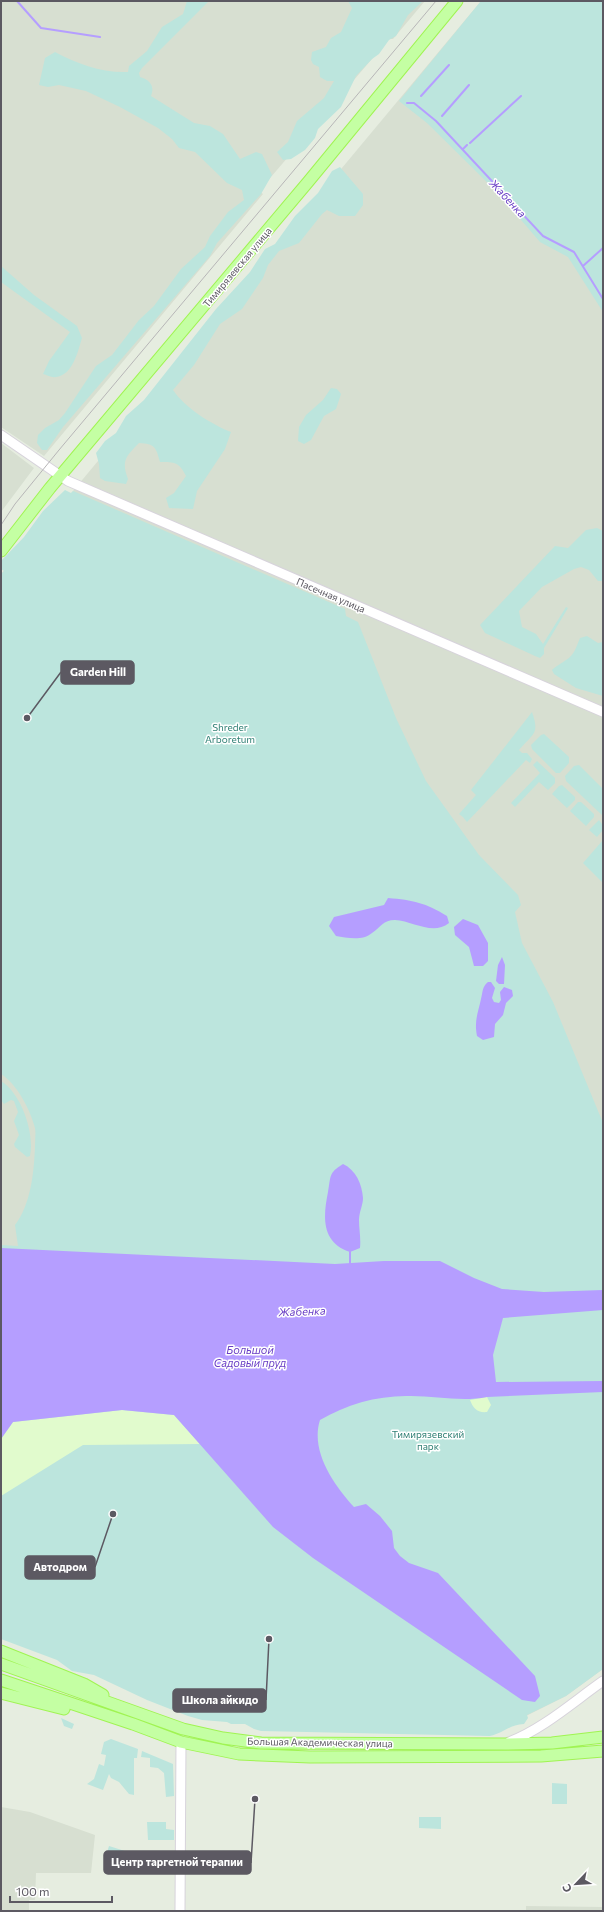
<svg xmlns="http://www.w3.org/2000/svg" width="604" height="1912" font-family="Commissioner,sans-serif">
<style>
.education{fill:#d7dfd1}
.green{fill:#bce5dd}
.sand{fill:#e1fbcd}
.water{fill:#b59eff}
.lines{fill:none;stroke-linecap:round;stroke-linejoin:round}
.stream{stroke:#b59eff;stroke-width:2}
.minor-casing{stroke:#d7d3db;stroke-width:11}
.major-casing{stroke:#a0f452;stroke-width:13}
.minor{stroke:#fff;stroke-width:9}
.major{stroke:#c4ffa3;stroke-width:11}
.tram{stroke:#b7b6b7;stroke-width:1}
.labels{text-anchor:middle;dominant-baseline:central;stroke-width:3;stroke-linejoin:round;paint-order:stroke}
.street-label{font-size:10px;fill:#5c5962;stroke:#fff}
.park-label{font-size:10px;fill:#318175;stroke:#fff}
.water-label{font-size:11px;font-style:italic;fill:#693ec5;stroke:#fff}
.leader{fill:none;stroke:#5c5962;stroke-width:1.5}
.callout-dot{fill:#5c5962;stroke:#fff;stroke-width:1.5}
.callout{fill:#5c5962;stroke:#5c5962;stroke-width:1.5}
.callout-label{font-size:11px;text-anchor:middle;font-weight:bold;fill:#fff}
</style>
<rect width="100%" height="100%" fill="#e6ede0"/>
<path class="education" d="M1,1H425L393,39H389L259,191L263,194L44,456L1,427Z
M481,1H603V1669L566,1696L526,1716L1,1508V574L73,491Z
M1,443L34,468L1,512Z
M1,1807L30,1812L95,1835L91,1873H36L35,1900H29V1911H1Z
M526,1906L603,1907V1911H526Z"/>
<path class="green" d="M187,1H209L142,68L139,73L140,77C150,80 155,86 151,96L194,123L210,126L223,134L240,159L256,152L262,154L272,175L261,194L217,243L210,256L63,427L47,450H42L37,443L38,435L45,428L59,420L65,413L96,366L112,355L139,320L154,306L181,269L205,247L210,236L228,212L244,200L242,190L227,183L195,152L179,148L172,139L158,128L120,107L86,91L59,85L48,87L39,85L45,58L55,52C78,64 101,73 128,72L129,66L147,51L162,27L183,14Z
M348,1H423L408,15L396,36L389,40L379,54L372,59L356,76L341,107L318,129L315,138L305,150L291,159L283,160L277,152L288,142L297,121L324,98L334,81H327L320,77L319,67L313,64L311,60L312,52L326,47L331,38L341,32L352,8Z
M481,1H603V312L568,257L540,242L498,193L427,123L399,101Z
M340,167L363,194V205L355,216H339L327,210L322,214L299,243L279,251L268,265L263,278L242,309L220,324L194,365L173,390C185,408 211,424 231,432L225,449L197,491L193,509L169,508L166,498L174,493L186,476C179,462 175,462 160,462C156,447 155,444 139,443C126,456 121,461 128,479L126,484L105,481L100,478L99,464L96,453L105,441L116,433L126,416L144,400L216,309L250,272L265,249L275,244L295,216L318,193L332,171Z
M1,266L34,295L77,326L82,338C78,351 73,375 56,377C52,378 47,375 43,374L49,361L70,332L1,282Z
M331,388L337,389L341,394L336,409L324,416L311,440L304,444L298,441L299,427L306,415L323,400Z
M65,490L71,493L73,491L345,609L346,616L358,622L396,718L426,781L479,855L518,895L521,905L515,912L522,943L553,1002L603,1123V1669L566,1696L527,1715L528,1718L524,1724C509,1725 503,1733 490,1736L261,1731L254,1729L245,1724H231L227,1722L202,1720L188,1716L147,1700L94,1675L72,1671L57,1660L1,1639V1245L18,1246L15,1225C31,1204 34,1172 35,1146C35,1140 36,1133 35,1128C30,1109 17,1084 1,1074V574L4,571L1,569V561L24,537L43,511Z
M597,528L603,531V581H598L589,570L581,567L574,569L542,587L519,611L522,627L536,634L543,644L566,607L568,608L544,648V654L540,658L535,656L485,633L480,625L555,546L568,548L586,530Z
M587,636L598,643L603,642V696L576,688L554,674L552,670C557,665 561,664 566,660C574,656 577,645 580,638Z
M532,712C540,735 533,733 519,750L522,753H527L532,759L530,763L526,760L467,822L463,817L459,814L476,795L471,790Z
M544,734L569,757V763L560,773H556L532,749L531,745L541,735Z
M537,761L555,778V783L548,790L539,782L515,807L511,803L540,773L533,765Z
M579,765L603,789V816L566,781L565,776L574,766Z
M562,785L575,797V800L567,808L552,794L559,786Z
M578,802H581L594,814V817L586,826L570,811Z
M599,820L602,824L603,830L597,837L589,830Z
M603,840V883L583,863Z
M1,1081C21,1093 35,1133 30,1156L27,1157L15,1147L14,1144L19,1135L14,1121L18,1112L14,1101L11,1100L4,1104L1,1100Z
M61,1718L74,1724L72,1729L64,1726Z
M111,1739L138,1749L137,1758H134V1795L129,1794L119,1782L111,1778L109,1774L103,1790L87,1784L94,1779L99,1764L104,1766L106,1755L101,1754L104,1742Z
M142,1751L173,1764L174,1796L166,1797L164,1773L158,1768L150,1767V1758L141,1757Z
M552,1783L567,1784V1804H552Z
M419,1817H441V1829L419,1828Z
M147,1822H166V1829L174,1830V1840H148Z
M109,1846L128,1852L124,1868L104,1862Z"/>
<path class="sand" d="M487,1397L491,1405L487,1412C477,1413 473,1408 470,1400Z
M122,1410L174,1415L200,1444L83,1445L1,1496V1439L13,1422Z"/>
<path class="water" d="M388,898C413,900 426,903 447,916L449,923C433,936 413,921 395,920C383,920 381,927 372,933C363,941 347,938 336,936L329,926L334,917L384,905Z
M463,919L478,925L488,943V961L483,966H474L469,947L455,935L454,927Z
M502,957L505,965L504,984H499L496,981L498,965Z
M488,982H491L495,988L492,998L494,1002L499,1003L501,1000L500,992L504,987L512,990L513,996L506,1003L503,1015L495,1024L494,1037L483,1040L477,1036C474,1021 478,1013 481,999C483,991 482,987 488,982Z
M343,1164C356,1170 362,1184 363,1198C363,1205 359,1212 359,1220C359,1229 361,1238 360,1248L350,1252C321,1242 323,1217 328,1192C331,1177 328,1173 343,1164Z
M1,1248L335,1264L384,1261H440L474,1278L502,1289L544,1292L603,1290V1310L503,1318L493,1355L496,1382L603,1381V1392L487,1397C461,1402 437,1396 411,1396C379,1395 347,1404 320,1420C310,1451 334,1485 354,1507L366,1504L380,1516L392,1531L394,1548L400,1556L409,1563L438,1573L535,1676L540,1696L535,1702L522,1700L313,1558L273,1527L174,1415L122,1410L13,1422L1,1439Z"/>
<g class="lines">
<path class="stream" d="M17,1L41,28L100,37
M421,96L449,65
M407,103H414L436,121L543,236L574,252L603,299
M442,116L469,85
M470,143L521,96
M463,149L467,145
M583,266L603,248
M350,1264V1252"/>
<defs>
<path id="minor" d="M1,435L68,481L603,712
M509,1742C543,1729 573,1702 603,1681
M180,1911L181,1742"/>
<path id="major" d="M1,551L50,488L308,182L457,1
M1,1651L84,1684L103,1695
M1,1664L183,1729L223,1738L261,1743L505,1744L552,1743L603,1737
M1,1680L133,1724L181,1742L239,1754L310,1757L541,1756L603,1751
M1,1693L64,1709"/>
</defs>
<use href="#minor" class="minor-casing"/>
<use href="#major" class="major-casing"/>
<use href="#minor" class="minor"/>
<use href="#major" class="major"/>
<path class="tram" d="M1,525L15,504L59,450L436,1"/>
</g>
<g class="labels">
<g class="street-label">
<text transform="translate(237 267) rotate(-50)">Тимирязевская улица</text>
<text transform="translate(331 595) rotate(23)">Пасечная улица</text>
<text transform="translate(320 1742) rotate(1)">Большая Академическая улица</text>
</g>
<g class="park-label">
<text x="230" y="727">Shreder<tspan x="230" dy="12">Arboretum</tspan></text>
<text x="428" y="1434">Тимирязевский<tspan x="428" dy="12">парк</tspan></text>
</g>
<g class="water-label">
<text transform="translate(508 198) rotate(47)">Жабенка</text>
<text transform="translate(302 1311) rotate(-2)">Жабенка</text>
<text x="250" y="1349">Большой<tspan x="250" dy="13">Садовый пруд</tspan></text>
</g>
</g>
<path class="leader" d="M27 718L61 672M113 1514L95 1567M269 1639L266 1700M255 1799L251 1863"/>
<g class="callout-dot">
<circle cx="27" cy="718" r="4"/>
<circle cx="113" cy="1514" r="4"/>
<circle cx="269" cy="1639" r="4"/>
<circle cx="255" cy="1799" r="4"/>
</g>
<g class="callout">
<rect x="61" y="661" width="73" height="23" rx="4"/>
<rect x="25" y="1556" width="70" height="23" rx="4"/>
<rect x="173" y="1689" width="93" height="23" rx="4"/>
<rect x="104" y="1851" width="147" height="23" rx="4"/>
</g>
<g class="callout-label">
<text x="98" y="676">Garden Hill</text>
<text x="60" y="1571">Автодром</text>
<text x="220" y="1704">Школа айкидо</text>
<text x="177" y="1866">Центр таргетной терапии</text>
</g>
<rect width="604" height="1912" fill="none" stroke="#5c5962" stroke-width="4"/>
<g transform="translate(576 1884) rotate(245)" stroke="#ffffff" stroke-width="3" paint-order="stroke">
<path d="M0-3L7 15L0 10L-7 15Z" fill="#5c5962"/>
<text y="-6" font-size="11" font-weight="bold" text-anchor="middle" fill="#5c5962">С</text>
</g>
<path d="M10 1896v6h102v-6" fill="none" stroke="#5c5962" stroke-width="2"/>
<text x="16" y="1896" font-size="12" fill="#5c5962" stroke="#ffffff" stroke-width="3" paint-order="stroke">100 m</text>
</svg>
